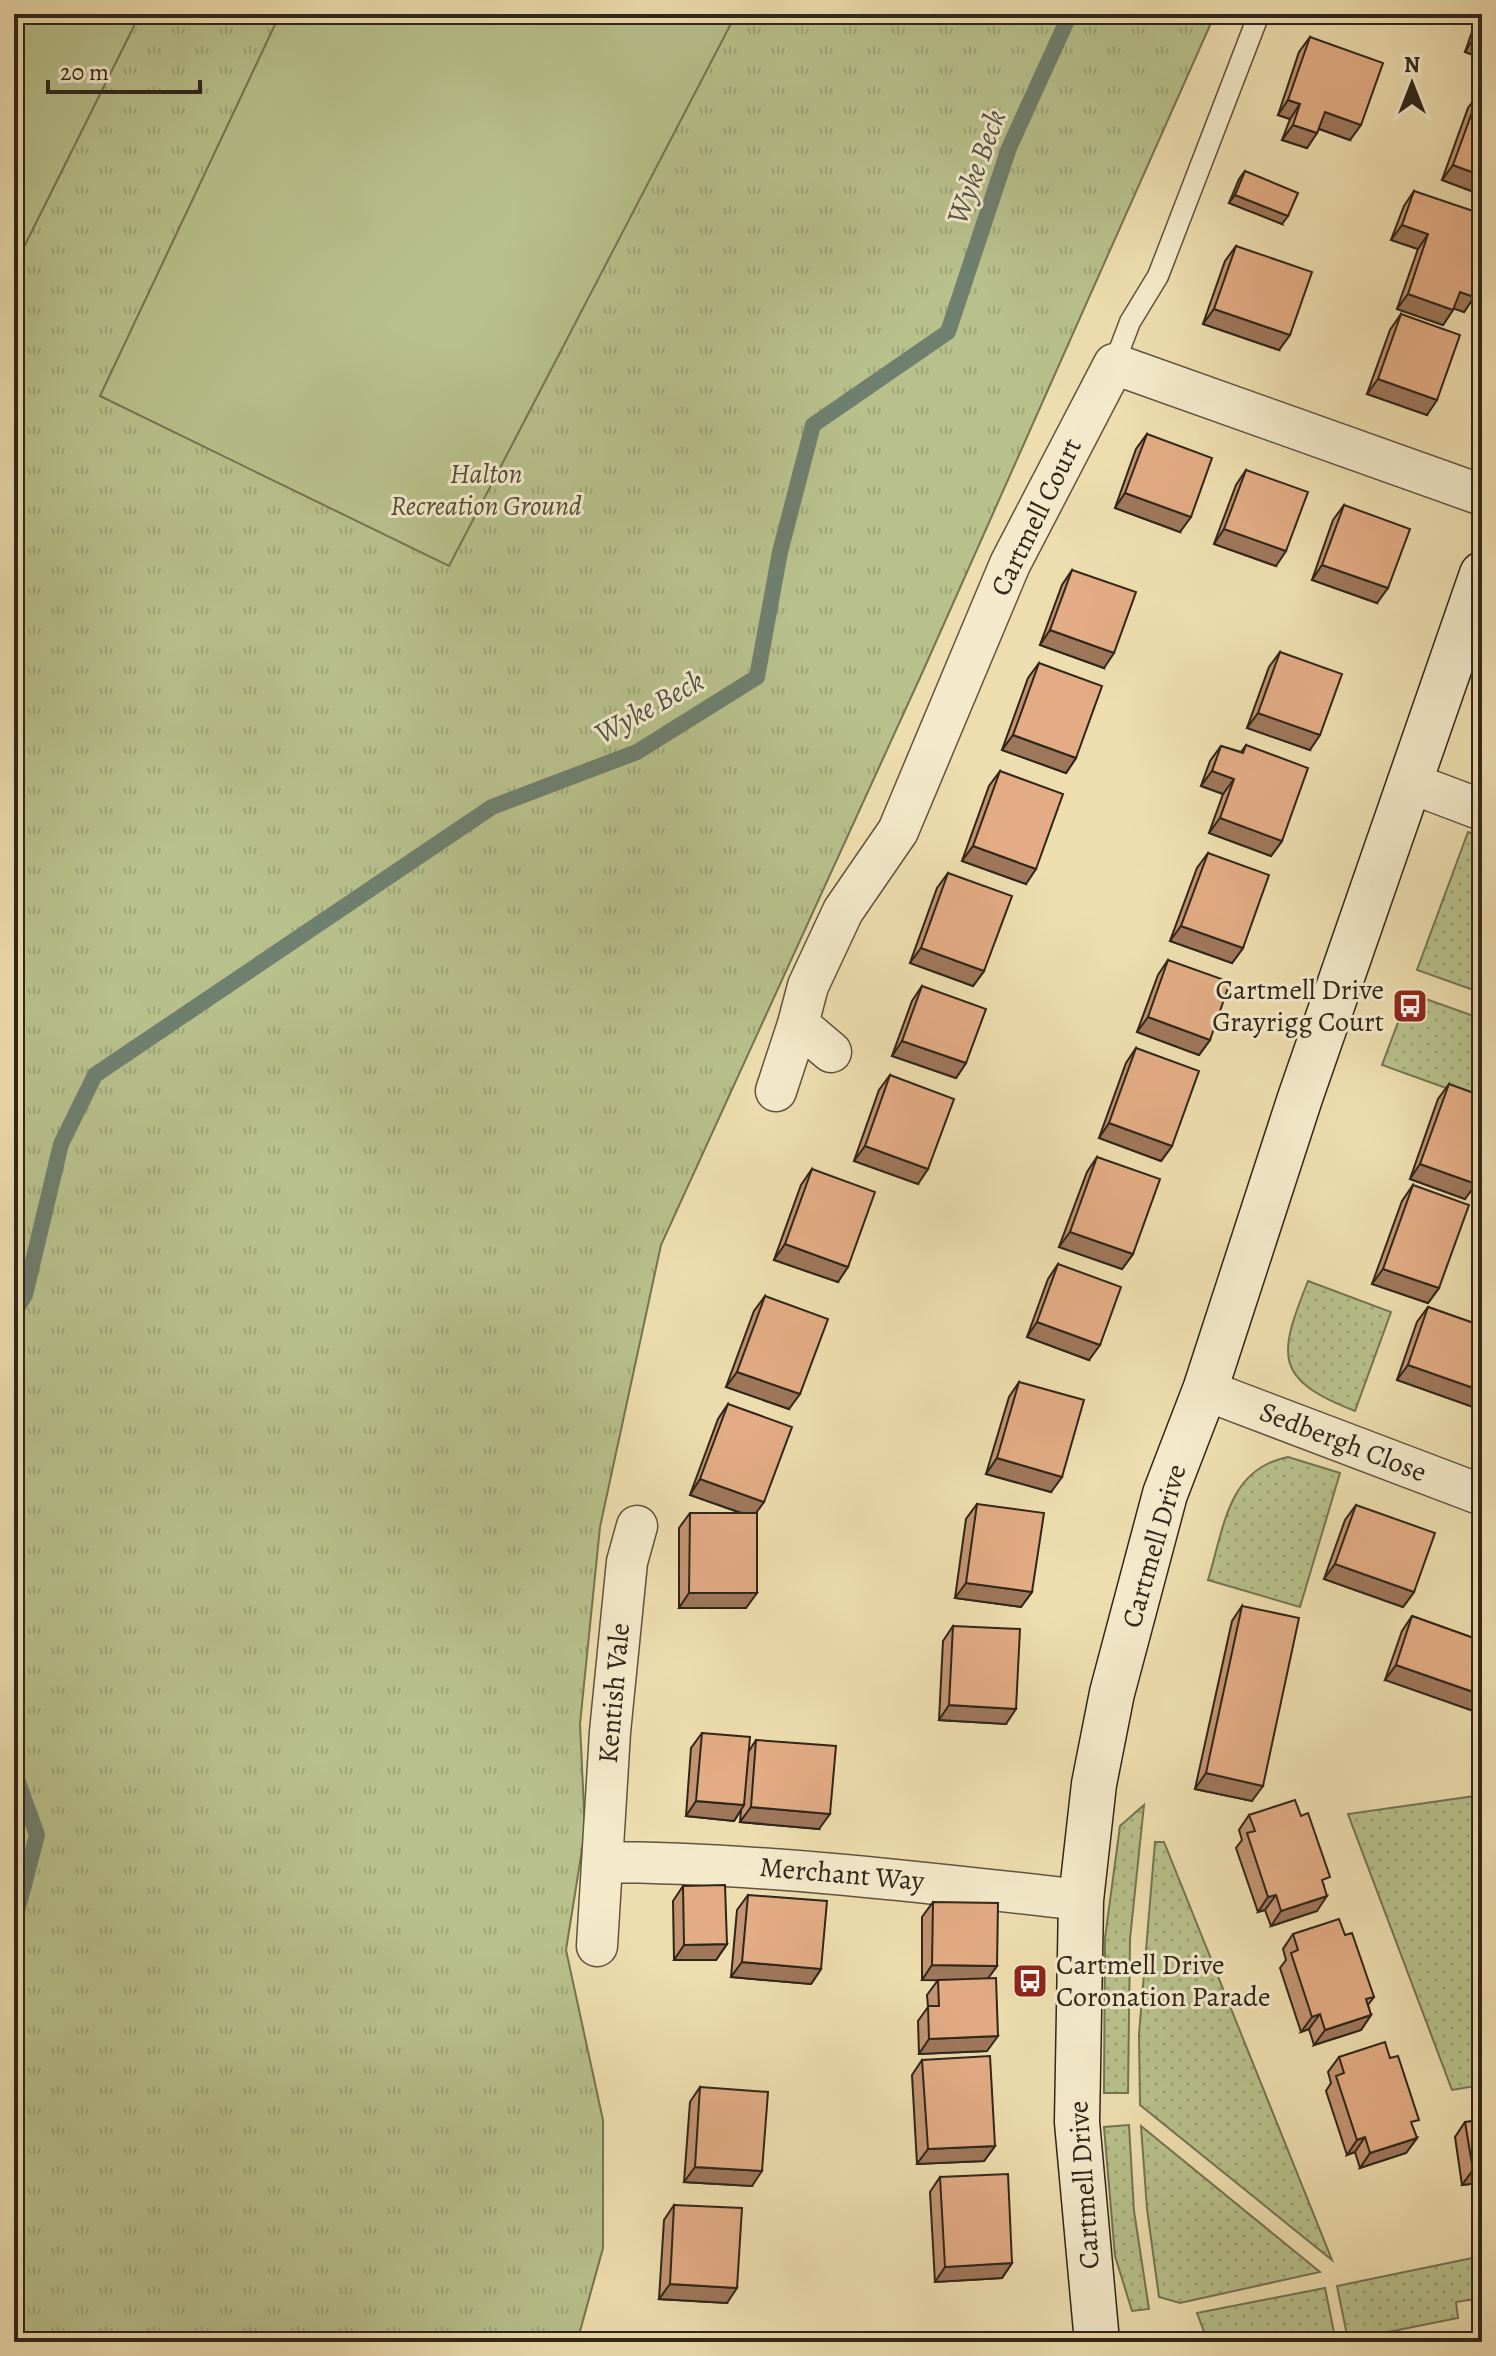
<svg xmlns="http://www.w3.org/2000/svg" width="1496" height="2356" font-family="Alegreya,serif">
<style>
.grass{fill:url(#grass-dots);stroke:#747453;stroke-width:2}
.park{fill:url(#park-tufts);stroke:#747453;stroke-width:2}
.pitch{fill:#b8c18c;stroke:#747453;stroke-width:2}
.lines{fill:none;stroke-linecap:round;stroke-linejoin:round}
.stream{stroke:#6f806f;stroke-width:16}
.lane-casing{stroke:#5f543f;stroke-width:23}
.street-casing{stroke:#5f543f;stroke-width:43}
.secondary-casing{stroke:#2f261a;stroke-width:47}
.lane{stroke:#f4eacb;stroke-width:20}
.street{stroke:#f4eacb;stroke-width:40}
.secondary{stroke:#f4eacb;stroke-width:44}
.wall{fill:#c39472;stroke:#2f261a;stroke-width:2}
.shaded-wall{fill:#9f785c;stroke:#2f261a;stroke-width:2}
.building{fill:#e3ac84;stroke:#2f261a;stroke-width:2}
.labels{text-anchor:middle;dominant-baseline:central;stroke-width:6;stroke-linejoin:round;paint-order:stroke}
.park-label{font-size:28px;font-style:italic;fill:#514d36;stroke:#f4eacb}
.street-label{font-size:28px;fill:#2f261a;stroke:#f4eacb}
.poi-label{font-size:28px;fill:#2f261a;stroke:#f4eacb;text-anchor:end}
.water-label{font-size:30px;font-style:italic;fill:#4f5345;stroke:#f4eacb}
</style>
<defs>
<pattern id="grass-dots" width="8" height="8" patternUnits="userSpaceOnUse" patternTransform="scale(2)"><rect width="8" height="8" fill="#b8c18c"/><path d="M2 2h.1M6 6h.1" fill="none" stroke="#9ea678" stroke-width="1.8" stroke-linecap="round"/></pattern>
<pattern id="park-tufts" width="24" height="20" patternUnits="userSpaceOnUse" patternTransform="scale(2)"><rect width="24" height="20" fill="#b8c18c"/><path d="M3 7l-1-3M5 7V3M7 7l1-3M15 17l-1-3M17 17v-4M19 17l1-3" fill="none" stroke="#9ea678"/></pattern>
</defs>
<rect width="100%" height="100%" fill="#eedeaf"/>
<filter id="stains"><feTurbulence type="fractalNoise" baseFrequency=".0025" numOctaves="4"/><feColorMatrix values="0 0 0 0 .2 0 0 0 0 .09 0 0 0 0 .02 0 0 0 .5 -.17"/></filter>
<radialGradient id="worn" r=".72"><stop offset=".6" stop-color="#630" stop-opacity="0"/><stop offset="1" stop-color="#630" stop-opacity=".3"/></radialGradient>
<path class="grass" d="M1468,832L1482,837V993L1417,970Z
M1409,993L1482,1019V1101L1382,1065Z
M1308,1281L1391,1312L1355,1411C1273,1379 1278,1356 1308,1281Z
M1288,1457L1340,1473L1300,1607L1208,1580C1224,1529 1227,1469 1288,1457Z
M1482,1795V2085L1452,2090L1348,1814Z
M1144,1805L1130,1939L1128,2093H1104L1105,1938L1120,1826Z
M1155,1842H1164L1332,2260L1140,2105L1139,2034Z
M1129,2125L1134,2211L1149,2309L1132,2311L1115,2256L1104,2127Z
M1141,2126L1320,2272L1180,2303L1159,2297L1147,2209Z
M1482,2256V2298L1456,2302L1458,2318L1348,2340L1337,2286Z
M1325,2288L1336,2342H1208L1197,2313Z"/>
<path class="park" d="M14,14H1215L923,671L661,1245L600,1527L580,1724L585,1831L566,1950L603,2120V2248L577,2342H14Z"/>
<path class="pitch" d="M14,14H140L14,267Z
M280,14H736L449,566L100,396Z"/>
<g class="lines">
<path class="stream" d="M14,1313L25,1295L61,1144L95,1075L492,807L637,752L757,677L780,552L813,425L948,332L1009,148L1070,14
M14,1771L37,1835L14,1923"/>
<defs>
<path id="lane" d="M1114,364L1130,322L1158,276L1259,14"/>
<path id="street" d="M1408,782L1482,810
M798,1024L808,986L843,911L898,831L1010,564L1114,364L1482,495
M776,1091L798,1024L831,1052
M1205,1390L1482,1495
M602,1862C763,1863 921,1882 1081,1900
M597,1946L610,1732L627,1562L637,1526"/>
<path id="secondary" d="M1097,2342L1077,2122L1081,1900L1094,1784L1112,1693L1165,1494L1205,1390L1300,1098L1482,574"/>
</defs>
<use href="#lane" class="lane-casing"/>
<use href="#street" class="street-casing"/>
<use href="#secondary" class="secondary-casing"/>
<use href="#lane" class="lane"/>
<use href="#street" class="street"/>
<use href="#secondary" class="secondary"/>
</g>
<path class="wall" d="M1482,16V58L1465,52L1473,29Z
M1310,37L1350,140L1319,129L1307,148L1282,140L1290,119L1278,115L1299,52Z
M1479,93L1482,195L1442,180L1468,108Z
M1245,171L1282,224L1229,203L1239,179Z
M1414,191L1474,297L1464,312L1454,308L1443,325L1397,309L1418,249L1391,240L1404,206Z
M1236,246L1279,350L1203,324L1225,261Z
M1401,314L1427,415L1367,394L1390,330Z
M1147,434L1180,532L1115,508L1136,449Z
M1246,470L1276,566L1214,544L1236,485Z
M1344,505L1377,603L1312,580L1333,520Z
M1072,570L1104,668L1040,645L1062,585Z
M1280,652L1310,750L1247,728L1269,667Z
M1039,663L1076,758L1066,773L1002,750L1028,678Z
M1246,745L1282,841L1271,856L1209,833L1223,794L1201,786L1210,761L1221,746L1241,752Z
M1000,771L1026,884L962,861L989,786Z
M1208,853L1243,948L1232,963L1170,941L1197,868Z
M948,873L984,971L973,986L910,963L937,888Z
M1168,960L1210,1040L1199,1055L1137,1032L1158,975Z
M922,986L966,1063L956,1078L892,1056L912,1001Z
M1136,1048L1172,1146L1161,1161L1099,1138L1126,1063Z
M890,1075L918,1184L854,1161L879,1090Z
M1449,1084L1465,1199L1410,1179L1438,1099Z
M1097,1157L1133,1254L1122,1269L1059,1247L1087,1172Z
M812,1169L838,1282L774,1260L801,1185Z
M1413,1185L1439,1288L1428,1303L1372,1284L1402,1201Z
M1058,1264L1089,1360L1027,1337L1048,1279Z
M765,1296L789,1409L726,1387L754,1311Z
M1428,1307L1482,1326V1399L1476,1408L1397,1380L1417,1322Z
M1019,1382L1051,1492L986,1474L1009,1397Z
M728,1404L756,1513L746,1608H679V1528L690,1513H741L690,1495L718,1419Z
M977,1504L1032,1592L1021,1607L955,1598L966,1519Z
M1356,1505L1414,1592L1403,1607L1324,1579L1345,1520Z
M1242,1606L1252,1801L1195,1789L1232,1621Z
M1412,1616L1482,1641L1385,1680L1402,1631Z
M953,1626L1006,1724L939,1720L943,1641Z
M702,1733L749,1751L756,1740L819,1829L740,1822L741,1810L734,1821L686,1816L691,1748Z
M1249,1815L1324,1885L1317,1911L1271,1926L1265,1910L1258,1912L1236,1848L1242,1840L1239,1830Z
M683,1886L727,1944L716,1960H674L673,1901Z
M748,1895L821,1969L811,1984L731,1977L737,1910Z
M933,1902L997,1966L988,1978L987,2051L919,2054L918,2021L928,2007L927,1995L938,1980H922V1917Z
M1293,1934L1345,1935L1374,1997L1368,2005L1371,2015L1361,2030L1314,2045L1309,2029L1301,2032L1280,1968L1286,1960L1283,1949Z
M1339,2057L1413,2128L1417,2138L1406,2153L1360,2168L1355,2152L1347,2155L1326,2091L1331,2083L1328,2072Z
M922,2060L995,2146L984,2161L917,2164L912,2075Z
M700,2087L752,2186L684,2182L690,2102Z
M1481,2112H1482V2190H1480L1479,2183L1462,2185L1455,2137L1465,2122L1475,2121Z
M940,2177L1012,2263L1002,2278L935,2282L930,2192Z
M674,2205L727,2303L659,2299L664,2220Z"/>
<path class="shaded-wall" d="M1475,36L1482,39V58L1465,52Z
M1288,100L1300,104L1290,119L1278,115Z
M1325,112L1361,125L1350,140L1314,127Z
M1293,125L1317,133L1307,148L1282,140Z
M1453,165L1482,176V195L1442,180Z
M1235,195L1288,216L1282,224L1229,203Z
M1402,225L1428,234L1418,249L1391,240Z
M1460,292L1474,297L1464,312L1449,307Z
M1408,294L1453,310L1443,325L1397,309Z
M1214,309L1290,335L1279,350L1203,324Z
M1378,379L1437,400L1427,415L1367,394Z
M1125,493L1191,517L1180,532L1115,508Z
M1224,529L1286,551L1276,566L1214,544Z
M1322,565L1388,588L1377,603L1312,580Z
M1050,630L1114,653L1104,668L1040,645Z
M1258,713L1320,735L1310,750L1247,728Z
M1013,735L1076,758L1066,773L1002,750Z
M1212,771L1234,779L1223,794L1201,786Z
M1220,818L1282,841L1271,856L1209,833Z
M973,846L1036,869L1026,884L962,861Z
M1181,926L1243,948L1232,963L1170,941Z
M921,948L984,971L973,986L910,963Z
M1148,1017L1210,1040L1199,1055L1137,1032Z
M902,1041L966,1063L956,1078L892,1056Z
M1109,1123L1172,1146L1161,1161L1099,1138Z
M865,1146L928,1169L918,1184L854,1161Z
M1420,1164L1476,1184L1465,1199L1410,1179Z
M1070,1232L1133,1254L1122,1269L1059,1247Z
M785,1244L848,1267L838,1282L774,1260Z
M1383,1269L1439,1288L1428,1303L1372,1284Z
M1037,1322L1100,1345L1089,1360L1027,1337Z
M1408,1365L1482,1391V1399L1476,1408L1397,1380Z
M737,1372L800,1394L789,1409L726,1387Z
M997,1458L1062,1477L1051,1492L986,1474Z
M700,1479L764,1502L753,1517L690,1495Z
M1335,1564L1414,1592L1403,1607L1324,1579Z
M966,1583L1032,1592L1021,1607L955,1598Z
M689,1593H757L746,1608H679Z
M1396,1665L1482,1695V1714L1385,1680Z
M949,1705L1016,1709L1006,1724L939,1720Z
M1206,1773L1263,1786L1252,1801L1195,1789Z
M696,1801L744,1805L734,1821L686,1816Z
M751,1807L830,1814L819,1829L740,1822Z
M1276,1895L1265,1910L1258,1912L1268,1897Z
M1327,1896L1317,1911L1271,1926L1281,1911Z
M727,1944L716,1960H674L684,1945Z
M742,1962L821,1969L811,1984L731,1977Z
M932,1965L997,1966L986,1981L922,1980Z
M1320,2014L1309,2029L1301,2032L1312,2017Z
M1371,2015L1361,2030L1314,2045L1325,2030Z
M998,2036L987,2051L919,2054L929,2039Z
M1365,2137L1355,2152L1347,2155L1357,2140Z
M1417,2138L1406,2153L1360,2168L1370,2153Z
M995,2146L984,2161L917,2164L928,2149Z
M695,2167L762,2171L752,2186L684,2182Z
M1482,2169V2179L1479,2183L1462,2185L1473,2170Z
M1012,2263L1002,2278L935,2282L945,2267Z
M670,2284L737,2288L727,2303L659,2299Z"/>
<path class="building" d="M1482,17V39L1475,36Z
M1310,37L1383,63L1361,125L1325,112L1317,133L1293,125L1300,104L1288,100Z
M1479,93L1482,94V176L1453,165Z
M1245,171L1298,193L1288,216L1235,195Z
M1414,191L1482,214V275L1474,297L1460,292L1453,310L1408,294L1428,234L1402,225Z
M1236,246L1312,272L1290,335L1214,309Z
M1401,314L1460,335L1437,400L1378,379Z
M1147,434L1212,458L1191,517L1125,493Z
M1246,470L1308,492L1286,551L1224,529Z
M1344,505L1410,529L1388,588L1322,565Z
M1072,570L1136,592L1114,653L1050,630Z
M1280,652L1342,674L1320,735L1258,713Z
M1039,663L1102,686L1076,758L1013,735Z
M1246,745L1308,768L1282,841L1220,818L1234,779L1212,771L1221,746L1243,753Z
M1000,771L1063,794L1036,869L973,846Z
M1208,853L1269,875L1243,948L1181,926Z
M948,873L1012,896L984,971L921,948Z
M1168,960L1230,982L1210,1040L1148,1017Z
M922,986L986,1009L966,1063L902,1041Z
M1136,1048L1199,1071L1172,1146L1109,1123Z
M890,1075L954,1099L928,1169L865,1146Z
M1449,1084L1482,1096V1167L1476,1184L1420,1164Z
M1097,1157L1160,1179L1133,1254L1070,1232Z
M812,1169L875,1192L848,1267L785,1244Z
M1413,1185L1469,1205L1439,1288L1383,1269Z
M1058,1264L1121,1287L1100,1345L1037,1322Z
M765,1296L828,1319L800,1394L737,1372Z
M1428,1307L1482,1326V1391L1408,1365Z
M1019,1382L1084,1400L1062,1477L997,1458Z
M728,1404L792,1427L764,1502L700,1479Z
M977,1504L1044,1513L1032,1592L966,1583Z
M1356,1505L1435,1533L1414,1592L1335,1564Z
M690,1513H757V1593H689Z
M1242,1606L1299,1618L1263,1786L1206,1773Z
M1412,1616L1482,1641V1695L1396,1665Z
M953,1626L1020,1629L1016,1709L949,1705Z
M702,1733L750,1737L744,1805L696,1801Z
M756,1740L836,1746L830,1814L751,1807Z
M1295,1800L1301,1816L1308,1813L1330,1877L1322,1880L1327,1896L1281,1911L1276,1895L1268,1897L1247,1833L1255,1831L1249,1815Z
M725,1885L727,1944L684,1945L683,1886Z
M748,1895L827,1901L821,1969L742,1962Z
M933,1902L998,1903L997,1966L932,1965Z
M1339,1919L1345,1935L1352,1933L1374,1997L1366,1999L1371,2015L1325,2030L1320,2014L1312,2017L1291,1953L1298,1950L1293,1934Z
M996,1978L998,2036L929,2039L928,2006H939L938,1980Z
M1385,2042L1390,2058L1398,2056L1419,2120L1411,2122L1417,2138L1370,2153L1365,2137L1357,2140L1336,2076L1344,2073L1339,2057Z
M990,2056L995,2146L928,2149L922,2060Z
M700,2087L768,2092L762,2171L695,2167Z
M1482,2120V2169L1473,2170L1465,2122Z
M1008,2174L1012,2263L945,2267L940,2177Z
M674,2205L742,2208L737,2288L670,2284Z"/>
<defs>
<symbol id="bus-square" viewBox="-11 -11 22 22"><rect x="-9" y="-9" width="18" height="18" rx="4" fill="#8f2418" stroke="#f4eacb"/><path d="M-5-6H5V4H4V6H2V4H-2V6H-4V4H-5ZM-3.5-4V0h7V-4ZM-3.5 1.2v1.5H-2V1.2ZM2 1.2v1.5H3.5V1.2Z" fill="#fff"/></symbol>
</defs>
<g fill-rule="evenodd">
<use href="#bus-square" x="1390" y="986" width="40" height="40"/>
<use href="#bus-square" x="1010" y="1961" width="40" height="40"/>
</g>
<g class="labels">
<g class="park-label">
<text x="486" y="474">Halton<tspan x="486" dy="32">Recreation Ground</tspan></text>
</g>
<g class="street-label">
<text transform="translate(1036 517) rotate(-64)">Cartmell Court</text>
<text transform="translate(1343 1442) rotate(21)">Sedbergh Close</text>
<text transform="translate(1154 1546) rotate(-74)">Cartmell Drive</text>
<text transform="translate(614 1693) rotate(-85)">Kentish Vale</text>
<text transform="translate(842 1874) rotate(5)">Merchant Way</text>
<text transform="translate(1084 2185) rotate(-94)">Cartmell Drive</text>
</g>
<g class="poi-label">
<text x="1384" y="990">Cartmell Drive<tspan x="1384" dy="32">Grayrigg Court</tspan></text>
<text x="1056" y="1965" text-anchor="start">Cartmell Drive<tspan x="1056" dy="32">Coronation Parade</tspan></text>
</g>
<g class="water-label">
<text transform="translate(976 167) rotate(-70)">Wyke Beck</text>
<text transform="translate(649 707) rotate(-29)">Wyke Beck</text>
</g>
</g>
<rect width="1496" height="2356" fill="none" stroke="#eedeaf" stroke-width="48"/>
<rect x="16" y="16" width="1464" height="2324" fill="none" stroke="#2f261a" stroke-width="4"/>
<rect x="24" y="24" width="1448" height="2308" fill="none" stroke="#2f261a" stroke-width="2"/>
<g transform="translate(1412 84)" stroke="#f4eacb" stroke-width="6" paint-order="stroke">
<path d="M0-6L14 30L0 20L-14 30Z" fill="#2f261a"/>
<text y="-12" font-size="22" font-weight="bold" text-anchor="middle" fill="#2f261a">N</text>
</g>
<path d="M48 80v12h152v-12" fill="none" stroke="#2f261a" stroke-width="4"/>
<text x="60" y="80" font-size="24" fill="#2f261a" stroke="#f4eacb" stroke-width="6" paint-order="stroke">20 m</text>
<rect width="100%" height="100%" filter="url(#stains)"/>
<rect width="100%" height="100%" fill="url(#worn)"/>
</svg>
